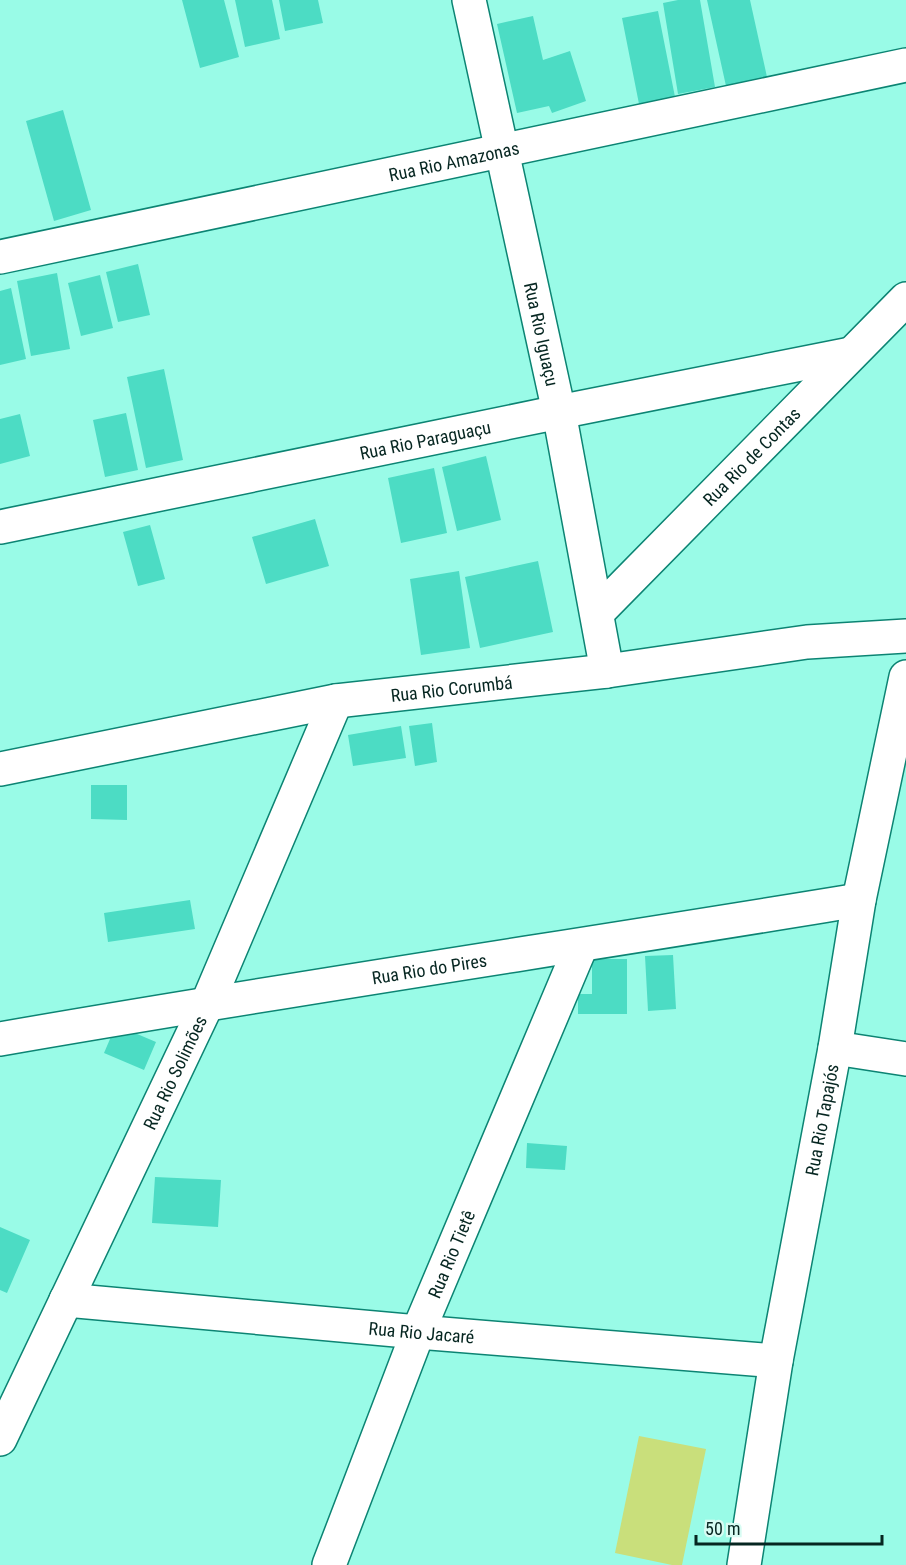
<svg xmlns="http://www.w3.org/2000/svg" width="906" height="1565" font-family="'Roboto Condensed',sans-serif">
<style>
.green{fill:#c9df7b}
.building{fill:#4cdcc4}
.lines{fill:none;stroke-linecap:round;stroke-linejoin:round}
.minor-casing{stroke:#0c8473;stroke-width:36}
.minor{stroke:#fff;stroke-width:33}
.labels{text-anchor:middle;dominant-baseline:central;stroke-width:4.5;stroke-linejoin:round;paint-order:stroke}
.street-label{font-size:18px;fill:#062621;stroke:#d8fcf3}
</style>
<rect width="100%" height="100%" fill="#99fbe7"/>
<path class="green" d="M639,1436L706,1449L682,1565H672L615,1553Z"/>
<path class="building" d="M182,0H224L239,57L200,68Z
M235,0H272L280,39L245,47Z
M279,0H318L323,23L285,31Z
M678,0H700L715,87L678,94L663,3Z
M707,0H750L767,77L726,86Z
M658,11L675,97L639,104L622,18Z
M533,16L543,60L570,51L586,101L552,113L549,106L517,113L497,24Z
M63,110L91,210L54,221L26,121Z
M138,264L150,315L118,322L106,272Z
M57,273L70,349L31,356L17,281Z
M100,275L113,328L81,336L68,283Z
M11,288L26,359L0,365V291Z
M164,369L183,460L146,468L127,377Z
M126,413L138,470L105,477L93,420Z
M20,414L30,456L0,464V419Z
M486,456L501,520L457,531L442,467Z
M434,468L447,533L401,543L388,478Z
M315,519L329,566L266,584L252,537Z
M150,525L165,579L138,586L123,532Z
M538,561L553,632L480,648L465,577Z
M459,571L470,648L421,655L410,579Z
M432,723L437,762L415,766L409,726Z
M401,726L406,758L353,766L348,735Z
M91,785H127V820L91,819Z
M190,900L195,929L108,942L104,913Z
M673,955L676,1009L648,1011L645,956Z
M592,959H627V1014H578V994H592Z
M116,1025L156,1042L144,1070L104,1053Z
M527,1143L567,1146L565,1170L526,1168Z
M155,1177L221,1180L218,1227L152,1223Z
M0,1227L30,1240L7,1293L0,1290Z"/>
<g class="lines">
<defs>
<g id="minor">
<path id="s1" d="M469,0L559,412L607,671"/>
<path id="s2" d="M0,257L906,65"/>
<path id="s3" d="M0,527L559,412L851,354"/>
<path id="s4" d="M597,613L906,299"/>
<path id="s5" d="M0,769L336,701L607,671L807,642L906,636"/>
<path id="s6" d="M0,1039C286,989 573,947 859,900"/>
<path d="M835,1048L906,1059"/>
<path id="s7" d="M66,1300L418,1332L776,1361"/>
<path id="s8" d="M0,1439L208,1002L336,701"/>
<path id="s9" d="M329,1565L418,1332L581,946"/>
<path id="s10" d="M744,1565L776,1361L835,1048L859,900L906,677"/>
</g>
</defs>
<use href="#minor" class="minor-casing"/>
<use href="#minor" class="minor"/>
</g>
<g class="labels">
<g class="street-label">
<text stroke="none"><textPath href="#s2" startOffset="464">Rua Rio Amazonas</textPath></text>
<text stroke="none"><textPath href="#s1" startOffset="342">Rua Rio Iguaçu</textPath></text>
<text stroke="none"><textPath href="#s3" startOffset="434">Rua Rio Paraguaçu</textPath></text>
<text stroke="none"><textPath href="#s4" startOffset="220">Rua Rio de Contas</textPath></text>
<text stroke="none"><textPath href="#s5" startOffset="459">Rua Rio Corumbá</textPath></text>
<text stroke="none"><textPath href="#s6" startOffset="435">Rua Rio do Pires</textPath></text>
<text stroke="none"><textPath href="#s8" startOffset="406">Rua Rio Solimões</textPath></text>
<text stroke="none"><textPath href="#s10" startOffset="452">Rua Rio Tapajós</textPath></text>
<text stroke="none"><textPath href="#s9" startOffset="334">Rua Rio Tietê</textPath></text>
<text stroke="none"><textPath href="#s7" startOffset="357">Rua Rio Jacaré</textPath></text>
</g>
</g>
<path d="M696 1535v9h186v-9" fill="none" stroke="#062621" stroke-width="3"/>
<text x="705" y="1535" font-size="18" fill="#062621" stroke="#d8fcf3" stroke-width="4.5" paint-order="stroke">50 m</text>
</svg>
